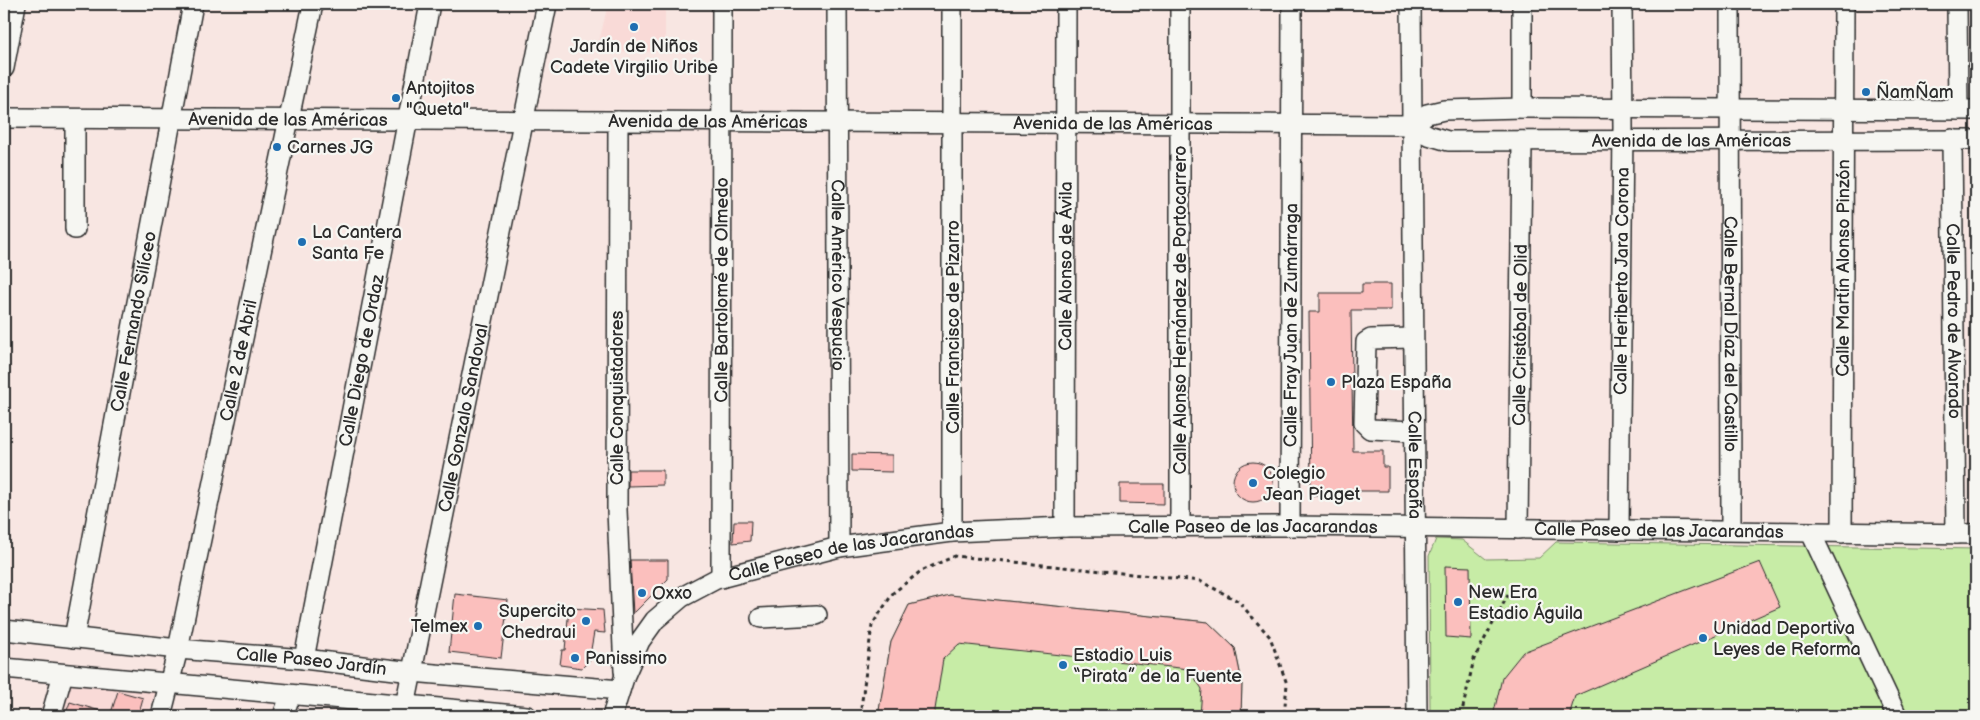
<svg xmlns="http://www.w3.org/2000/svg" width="1980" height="720" font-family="'Balsamiq Sans',sans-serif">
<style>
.built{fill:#f9dad7}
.green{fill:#c7eca6;stroke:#798c68}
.building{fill:#fbbfbd;stroke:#2b2b2b}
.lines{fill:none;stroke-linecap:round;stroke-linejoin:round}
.minor-casing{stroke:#2b2b2b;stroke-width:22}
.path{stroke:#2b2b2b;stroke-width:3;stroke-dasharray:4 4;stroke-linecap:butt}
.minor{stroke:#f6f6f2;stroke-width:19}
.poi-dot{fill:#1f6fb2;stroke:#f6f6f2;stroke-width:2}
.labels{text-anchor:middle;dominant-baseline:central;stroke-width:4.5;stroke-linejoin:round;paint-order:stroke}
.poi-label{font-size:18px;fill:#2b2b2b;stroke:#f6f6f2;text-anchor:start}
.street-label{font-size:18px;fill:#2b2b2b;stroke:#f6f6f2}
</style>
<rect width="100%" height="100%" fill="#f8e6e2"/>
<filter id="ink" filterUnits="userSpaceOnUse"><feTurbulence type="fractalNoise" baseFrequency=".02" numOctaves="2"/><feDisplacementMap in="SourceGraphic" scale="10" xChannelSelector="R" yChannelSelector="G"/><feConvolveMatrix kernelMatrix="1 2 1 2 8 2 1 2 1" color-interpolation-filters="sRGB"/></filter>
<g filter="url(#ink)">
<path class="built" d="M608,4H665V52L597,51Z
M70,681L156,690L148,716H60Z"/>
<path class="green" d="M1436,539L1462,540L1486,559L1539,558L1556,542L1976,549V716H1430L1429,556Z
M950,595L1208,622L1235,648L1242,682L1241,716H878L891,642L909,605Z"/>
<path class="building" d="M1362,284H1391V310H1351L1353,451H1383V467H1388V491H1354V494L1311,495L1309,312H1320V293H1362Z
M852,454L892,455V472L852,471Z
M1233 482a20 20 0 1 1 40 0a20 20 0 1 1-40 0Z
M628,470H663V485L628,486Z
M1120,484H1164V504L1120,503Z
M734,521H751L750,541L733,543Z
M630,560H668V579L633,614Z
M1760,562L1780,607L1575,696L1569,716H1493L1502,678L1523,652Z
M1445,566L1470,567L1471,639L1446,637Z
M455,594L508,600L501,658L449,652Z
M950,595L1208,622L1235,648L1242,682L1241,716H1200L1202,689L1189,669L959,644L943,659L934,716H878L891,642L909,605Z
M569,608L603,610L605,633L594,632L589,661L582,668L560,665L562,650H565Z
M118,691L143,698L138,716H110Z
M70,702L107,713V716H65Z"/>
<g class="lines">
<defs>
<g id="minor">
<path id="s1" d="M837,4L839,547"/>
<path d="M952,4V532"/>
<path d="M1180,4V527"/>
<path id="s2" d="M1411,4L1417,716"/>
<path id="s3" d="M1730,4L1731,530"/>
<path d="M1957,4L1958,110"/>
<path d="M4,68L16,4"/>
<path d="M1522,108V4"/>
<path id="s4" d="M4,118L1411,125L1428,135L1448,141L1976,140"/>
<path d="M618,121L617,510L624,671"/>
<path d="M1411,125L1427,114L1444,110L1522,108L1976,110"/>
<path id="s5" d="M1952,139L1956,534"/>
<path d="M75,229V119"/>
<path d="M1413,338L1371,339L1366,342L1364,423L1370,429L1414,431"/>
<path id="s6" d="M1290,526L1292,4"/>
<path id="s7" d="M1065,527L1066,4"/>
<path id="s8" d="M1518,529L1522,141"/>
<path id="s9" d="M1619,530L1623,127L1622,4"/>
<path d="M1811,533L1897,716"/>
<path id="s10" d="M1842,533L1844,4"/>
<path id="s11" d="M721,578L722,4"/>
<path d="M761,618L817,615"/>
<path id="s12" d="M4,630L178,649L304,659L412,672L620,690"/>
<path id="s13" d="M74,638L193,4"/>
<path id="s14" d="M304,659L430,4"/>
<path d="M4,668L527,716"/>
<path d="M51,716L63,674"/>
<path id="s15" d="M161,716L178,649L313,4"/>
<path d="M283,716L290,696"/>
<path id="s16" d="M403,716L547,4"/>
<path id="s17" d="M612,716L625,675L640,641L655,620L682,597L716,579L839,547L952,532L1065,527L1290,526L1976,534"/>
</g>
</defs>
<use href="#minor" class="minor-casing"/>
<path class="path" d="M860,716L872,625L893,593L921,571L955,556L1200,581L1238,601L1270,637L1287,684L1284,716
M1461,716L1474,659L1508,595"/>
<use href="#minor" class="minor"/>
</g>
</g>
<g class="poi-dot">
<circle cx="634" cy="27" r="5"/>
<circle cx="1866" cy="92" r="5"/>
<circle cx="396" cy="98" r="5"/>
<circle cx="277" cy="147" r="5"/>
<circle cx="302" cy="242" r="5"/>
<circle cx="1331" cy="382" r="5"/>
<circle cx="1253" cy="483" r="5"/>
<circle cx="642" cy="593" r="5"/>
<circle cx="1458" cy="602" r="5"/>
<circle cx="586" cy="621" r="5"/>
<circle cx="478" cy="626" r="5"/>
<circle cx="1703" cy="638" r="5"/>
<circle cx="575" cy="658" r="5"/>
<circle cx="1063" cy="665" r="5"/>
</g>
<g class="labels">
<g class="poi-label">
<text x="634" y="46" text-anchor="middle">Jardín de Niños<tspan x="634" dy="21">Cadete Virgilio Uribe</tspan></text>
<text x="406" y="88">Antojitos<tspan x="406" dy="21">"Queta"</tspan></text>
<text x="1876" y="92">ÑamÑam</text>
<text x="287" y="147">Carnes JG</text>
<text x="312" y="232">La Cantera<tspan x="312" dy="21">Santa Fe</tspan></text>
<text x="1341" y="382">Plaza España</text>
<text x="1263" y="473">Colegio<tspan x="1263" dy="21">Jean Piaget</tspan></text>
<text x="1468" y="592">New Era<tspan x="1468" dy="21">Estadio Águila</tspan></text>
<text x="652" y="593">Oxxo</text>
<text x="576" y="611" text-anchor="end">Supercito<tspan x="576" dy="21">Chedraui</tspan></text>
<text x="468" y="626" text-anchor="end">Telmex</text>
<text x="1713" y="628">Unidad Deportiva<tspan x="1713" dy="21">Leyes de Reforma</tspan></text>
<text x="1073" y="655">Estadio Luis<tspan x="1073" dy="21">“Pirata” de la Fuente</tspan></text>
<text x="585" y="658">Panissimo</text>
</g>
<g class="street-label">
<text stroke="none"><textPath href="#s4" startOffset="284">Avenida de las Américas</textPath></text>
<text stroke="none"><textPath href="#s4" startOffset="704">Avenida de las Américas</textPath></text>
<text stroke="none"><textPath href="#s4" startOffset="1109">Avenida de las Américas</textPath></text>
<text stroke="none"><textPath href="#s4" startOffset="1691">Avenida de las Américas</textPath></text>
<text stroke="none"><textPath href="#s7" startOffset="261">Calle Alonso de Ávila</textPath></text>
<text stroke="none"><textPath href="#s10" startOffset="265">Calle Martín Alonso Pinzón</textPath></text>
<text stroke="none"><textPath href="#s1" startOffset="271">Calle Américo Vespucio</textPath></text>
<text stroke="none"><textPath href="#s9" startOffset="249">Calle Heriberto Jara Corona</textPath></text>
<text stroke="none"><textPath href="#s11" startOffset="288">Calle Bartolomé de Olmedo</textPath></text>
<text transform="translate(1180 310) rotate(-90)">Calle Alonso Hernández de Portocarrero</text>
<text stroke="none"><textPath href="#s13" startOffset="322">Calle Fernando Silíceo</textPath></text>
<text stroke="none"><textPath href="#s5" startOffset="182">Calle Pedro de Alvarado</textPath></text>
<text stroke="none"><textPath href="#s6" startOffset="201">Calle Fray Juan de Zumárraga</textPath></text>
<text transform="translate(953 327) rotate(-90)">Calle Francisco de Pizarro</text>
<text stroke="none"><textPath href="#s3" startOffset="330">Calle Bernal Díaz del Castillo</textPath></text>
<text stroke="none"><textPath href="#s8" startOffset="194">Calle Cristóbal de Olid</textPath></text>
<text stroke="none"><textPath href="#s15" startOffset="364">Calle 2 de Abril</textPath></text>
<text stroke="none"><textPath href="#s14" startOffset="304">Calle Diego de Ordaz</textPath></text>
<text transform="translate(617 398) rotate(-90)">Calle Conquistadores</text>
<text stroke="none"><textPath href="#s16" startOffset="304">Calle Gonzalo Sandoval</textPath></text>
<text stroke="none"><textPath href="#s2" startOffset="461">Calle España</textPath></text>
<text stroke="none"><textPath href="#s17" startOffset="722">Calle Paseo de las Jacarandas</textPath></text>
<text stroke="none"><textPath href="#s17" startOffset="1128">Calle Paseo de las Jacarandas</textPath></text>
<text stroke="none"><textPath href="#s17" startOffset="318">Calle Paseo de las Jacarandas</textPath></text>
<text stroke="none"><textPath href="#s12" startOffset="309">Calle Paseo Jardín</textPath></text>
</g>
</g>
<rect width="1980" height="720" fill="none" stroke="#f6f6f2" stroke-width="20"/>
<rect x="10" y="10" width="1960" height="700" fill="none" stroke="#2b2b2b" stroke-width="2" filter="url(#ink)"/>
</svg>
